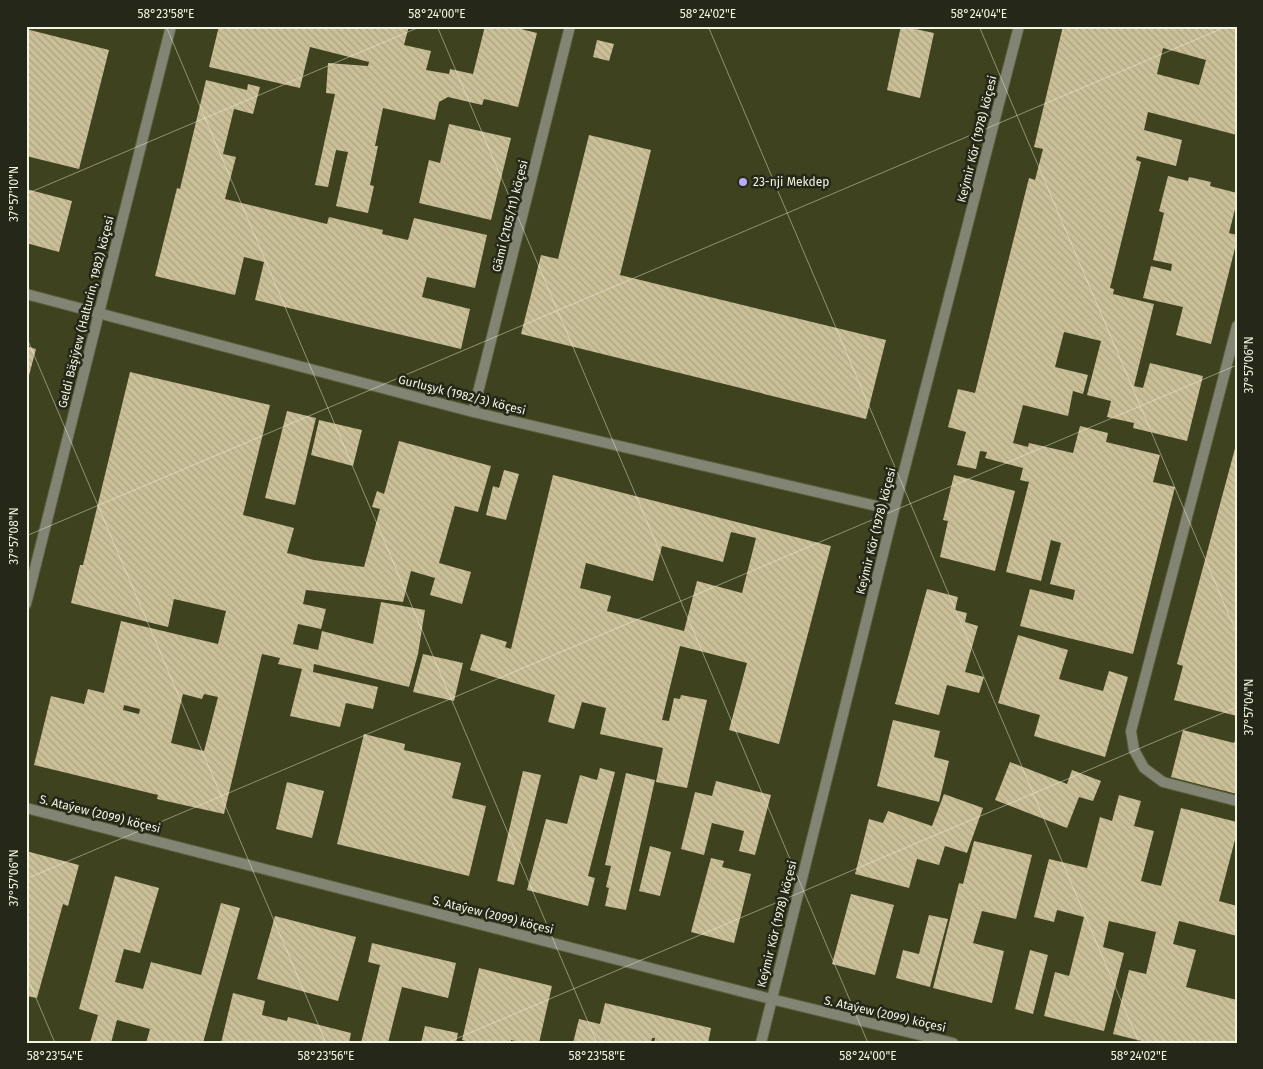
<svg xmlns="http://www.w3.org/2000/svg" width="1263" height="1069" font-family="'Fira Sans',sans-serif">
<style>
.building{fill:url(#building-back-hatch);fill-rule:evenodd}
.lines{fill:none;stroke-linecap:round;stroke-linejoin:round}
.minor-casing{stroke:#5b5f3d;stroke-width:12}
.tertiary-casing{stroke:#5b5f3d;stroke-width:12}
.minor{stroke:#828574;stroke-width:10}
.tertiary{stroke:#828574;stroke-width:10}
.ticks{fill:none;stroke:#f2f6e1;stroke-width:1;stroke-opacity:0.45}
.poi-dot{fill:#bcaaf5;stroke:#252718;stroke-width:2}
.labels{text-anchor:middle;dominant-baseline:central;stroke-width:5;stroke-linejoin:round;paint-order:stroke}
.street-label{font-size:12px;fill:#f2f6e1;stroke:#252718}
.poi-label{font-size:12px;fill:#f2f6e1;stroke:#252718;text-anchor:start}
.neatline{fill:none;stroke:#f2f6e1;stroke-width:2}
.ticks-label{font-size:12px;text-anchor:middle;fill:#f2f6e1}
</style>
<defs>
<pattern id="building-back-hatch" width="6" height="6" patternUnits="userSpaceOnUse" patternTransform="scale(1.25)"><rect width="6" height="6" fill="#cabf97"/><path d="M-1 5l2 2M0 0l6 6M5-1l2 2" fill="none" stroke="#aaa282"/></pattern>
</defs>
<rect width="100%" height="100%" fill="#3e421e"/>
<path class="building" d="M219,26H409L404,45L431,51L426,70L449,74L450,69L473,74L485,26H509L537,33L518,107L484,99L482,105L448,97L439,102L435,120L383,108L375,146H378L370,185L374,186L368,213L336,206L348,152L336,150L328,187L315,185L335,94L326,93L328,63L368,66L369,62L310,47L300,88L209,67Z
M901,26L934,33L920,98L887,90Z
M1063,26H1231L1237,28V135L1148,112L1144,130L1182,140L1176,166L1137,156L1136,160L1141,162L1110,288L1114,289L1113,294L1154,304L1134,386L1143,388L1150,363L1203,376L1187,441L1133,428L1134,423L1107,417L1111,401L1087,395L1101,341L1064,332L1055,367L1088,375L1083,394L1073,391L1068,416L1023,405L1013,443L1028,447L1029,443L1073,453L1080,426L1108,433L1106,442L1160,455L1153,482L1175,487L1133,654L1020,626L1030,589L1073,600L1075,590L1050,584L1061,543L1051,540L1041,581L1006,572L1029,482L1020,480L1023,468L985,458L987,452L980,451L976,469L957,465L966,432L948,427L958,389L975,393L1029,178L1035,180L1043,149L1034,147ZM1163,48L1206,60L1199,85L1157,74Z
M26,29L109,50L79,169L26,156Z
M597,40L614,44L609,61L593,57Z
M206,80L247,90L248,84L260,87L253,114L234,109L223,154L236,157L225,199L327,224L329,217L383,230L382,234L408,240L414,218L487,235L475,288L427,277L422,297L470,309L461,349L255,300L264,262L244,257L235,295L155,276L177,188L180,189Z
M449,124L511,138L491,220L419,203L429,160L440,163Z
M589,135L651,150L620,275L886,340L866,419L521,334L541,255L558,259Z
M1168,176L1188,181L1189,177L1211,182L1210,186L1237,193V201L1229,233L1237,235V240L1211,344L1176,335L1183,307L1143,298L1151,266L1171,271L1172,264L1153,260L1164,213L1159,211Z
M26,189L72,201L59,252L26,243Z
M26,346L36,349L27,383H26Z
M130,372L270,405L243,515L294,528L287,553L314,560L364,567L380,509L372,507L377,491L384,494L399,441L491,466L478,512L455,506L439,563L471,572L462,604L430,595L435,578L411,571L403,602L306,590L303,604L326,609L321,629L298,624L293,644L318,650L322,631L373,644L381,602L425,610L418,654L409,687L314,664L313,672L378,687L373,709L346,703L340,727L290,716L302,669L278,664L280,658L262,654L224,814L157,799L158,795L34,765L51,696L84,704L88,689L104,693L121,621L218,644L226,611L174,599L168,627L71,603L80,565H83ZM183,694L202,699L204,694L218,697L204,751L171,743ZM124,705L140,709L139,714L123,710Z
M287,411L316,418L295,505L265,498Z
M319,420L362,430L353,466L311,455Z
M1237,441V716L1174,700L1183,666L1177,664Z
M504,470L519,474L506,520L486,515L493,486L499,488Z
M553,475L831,546L779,744L729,730L747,663L680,646L662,720L669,721L674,698L680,699L681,695L707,700L687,788L656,782L663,748L600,734L606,708L582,702L574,729L548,722L555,695L470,670L481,634L507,642L505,647L511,649ZM731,532L756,538L742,593L697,581L684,631L607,611L611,596L580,588L586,563L653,581L662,546L723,562Z
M954,475L1015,491L995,571L940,557L948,521L943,520Z
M927,589L958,597L955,610L967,613L965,622L978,626L965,672L984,677L979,693L947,685L939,715L895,704Z
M1018,635L1068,650L1059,679L1103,691L1109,671L1128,677L1105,757L1034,736L1040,715L998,703Z
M423,654L463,663L454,701L413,692Z
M893,720L940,731L934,757L949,761L939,802L877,786Z
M1183,730L1234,743L1237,735V794L1171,777Z
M364,734L405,744L404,750L461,763L452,798L486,806L469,876L337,844Z
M1010,762L1067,784L1072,770L1101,781L1093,801L1079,797L1067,828L995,800Z
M600,768L615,772L588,876L595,878L588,906L527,890L546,819L567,824L580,775L597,780Z
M523,771L541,775L514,885L497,881Z
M626,773L655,780L626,910L605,906L609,888L606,887L611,866L605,865Z
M716,781L771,795L755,855L739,851L744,831L712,823L704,855L681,849L695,792L712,796Z
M287,782L324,791L312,838L276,829Z
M944,794L983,808L967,853L945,846L939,865L917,859L909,888L855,874L869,819L883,823L888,811L932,826Z
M1119,795L1141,801L1134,826L1154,831L1141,881L1161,886L1181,808L1237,822V832L1219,901L1237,906V936L1179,921L1173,944L1196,950L1186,987L1237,1000V1043H1150L1113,1034L1129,970L1146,974L1156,932L1109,921L1103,947L1124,953L1104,1031L1044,1016L1055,972L1069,976L1084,917L1057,910L1054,922L1034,917L1049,859L1087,868L1100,817L1112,821Z
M974,841L1032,855L1016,919L982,911L973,943L1004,951L992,1003L933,988L959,883L963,884Z
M650,846L671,852L660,896L639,891Z
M26,851L79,865L68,906L63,904L37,998L26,996Z
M711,858L724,861L722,867L751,874L734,943L691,932Z
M115,876L159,888L140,953L124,949L115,982L143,989L151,962L201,975L221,903L240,908L203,1043H146L150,1029L117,1020L111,1043H90L98,1015L79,1009Z
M851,894L894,905L875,975L832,964Z
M929,915L948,919L930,987L896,978L903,950L919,954Z
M275,916L356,937L338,1001L257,979Z
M372,943L456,963L448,998L402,987L388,1043H361L380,965L368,962Z
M1030,950L1048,955L1033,1014L1015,1009Z
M479,968L552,986L539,1043H523L511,1040V1043H473L462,1040Z
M233,993L265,1001L262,1015L287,1021L288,1017L351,1033L349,1043H221Z
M605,1003L711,1028L708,1043H654L655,1038H652L651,1043H573L579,1019L600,1024Z
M425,1026L458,1033L456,1043H421Z"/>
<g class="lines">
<defs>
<path id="minor" d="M26,294L473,412L894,510
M1237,326L1131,731L1134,750L1144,768L1163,782L1237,801
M473,412L570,26
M26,808L771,999L953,1043
M761,1043L894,510L1019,26"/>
<path id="tertiary" d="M26,604L171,26"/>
</defs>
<use href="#minor" class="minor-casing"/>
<use href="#tertiary" class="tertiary-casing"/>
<use href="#minor" class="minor"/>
<use href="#tertiary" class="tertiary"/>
</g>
<path class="ticks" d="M166,26L597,1043M437,26L868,1043M708,26L1139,1043M979,26L1237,634M26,194L422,26M26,336L326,1043M26,536L1228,26M26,879L1237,365M26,974L55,1043M446,1043L1237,707"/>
<circle class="poi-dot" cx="743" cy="182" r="5"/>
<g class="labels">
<g class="street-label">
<text transform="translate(977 139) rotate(-76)">Keýmir Kör (1978) köçesi</text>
<text transform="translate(510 216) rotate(-76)">Gämi (2105/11) köçesi</text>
<text transform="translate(86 312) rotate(-76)">Geldi Bäşiýew (Halturin, 1982) köçesi</text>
<text transform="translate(462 395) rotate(14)">Gurluşyk (1982/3) köçesi</text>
<text transform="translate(876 531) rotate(-76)">Keýmir Kör (1978) köçesi</text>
<text transform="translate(100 814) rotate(14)">S. Ataýew (2099) köçesi</text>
<text transform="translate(493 915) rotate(14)">S. Ataýew (2099) köçesi</text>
<text transform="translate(777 924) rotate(-76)">Keýmir Kör (1978) köçesi</text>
<text transform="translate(885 1014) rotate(13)">S. Ataýew (2099) köçesi</text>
</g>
<g class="poi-label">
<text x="753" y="182">23-nji Mekdep</text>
</g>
</g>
<rect width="1263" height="1069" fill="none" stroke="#252718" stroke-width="55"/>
<rect x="28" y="28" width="1208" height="1014" class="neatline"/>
<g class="ticks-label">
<text x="166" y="18">58°23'58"E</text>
<text x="437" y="18">58°24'00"E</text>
<text x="708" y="18">58°24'02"E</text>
<text x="979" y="18">58°24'04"E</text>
<text transform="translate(14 194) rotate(-90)" y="4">37°57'10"N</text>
<text transform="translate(1249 365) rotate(-90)" y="4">37°57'06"N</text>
<text transform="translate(14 536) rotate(-90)" y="4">37°57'08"N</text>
<text transform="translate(1249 707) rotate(-90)" y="4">37°57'04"N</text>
<text transform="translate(14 878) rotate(-90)" y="4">37°57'06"N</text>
<text x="55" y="1060">58°23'54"E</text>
<text x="326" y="1060">58°23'56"E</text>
<text x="597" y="1060">58°23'58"E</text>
<text x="868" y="1060">58°24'00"E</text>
<text x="1139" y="1060">58°24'02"E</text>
</g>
</svg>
